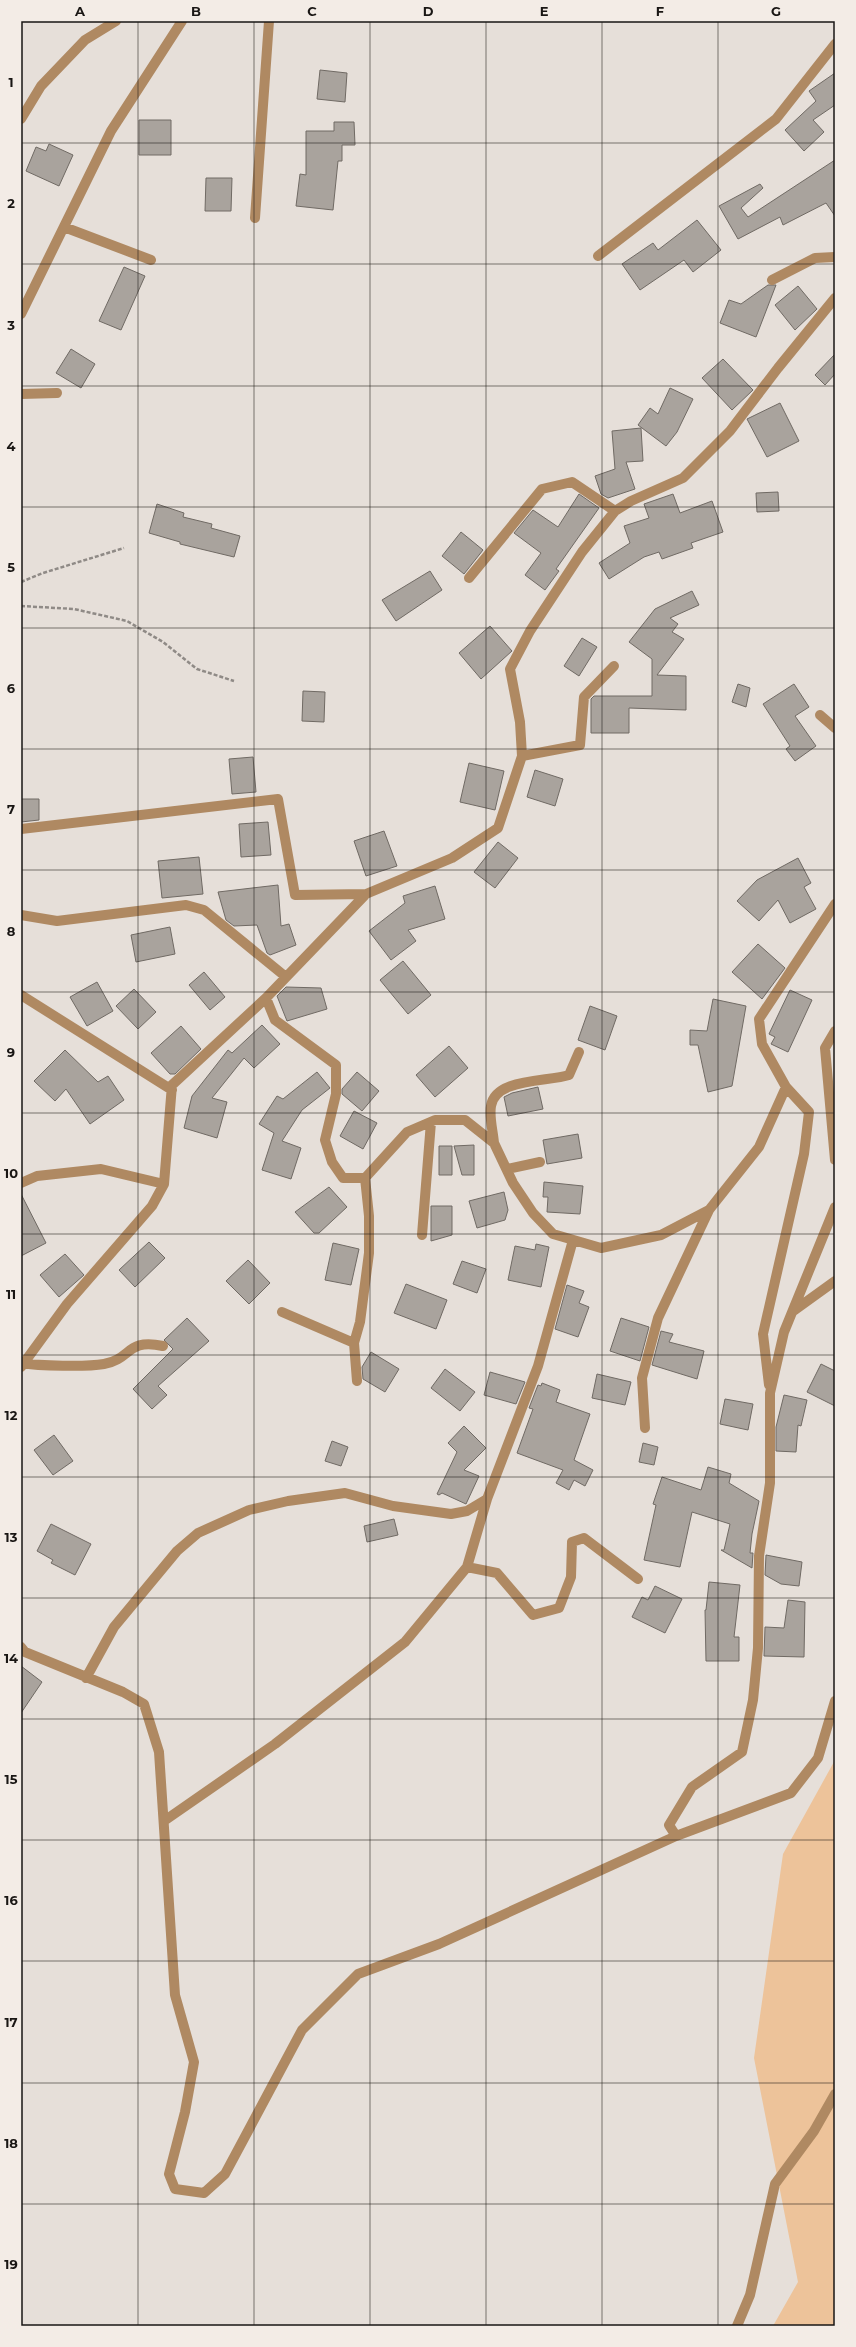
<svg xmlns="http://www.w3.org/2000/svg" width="856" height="2347" font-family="Montserrat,sans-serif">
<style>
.green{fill:#edc39a}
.building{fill:#a9a39d;stroke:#706a64}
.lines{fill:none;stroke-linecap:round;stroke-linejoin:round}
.path{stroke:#8f8a86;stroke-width:2.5;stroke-dasharray:4 2;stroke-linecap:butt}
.minor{stroke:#af8962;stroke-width:10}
.grid{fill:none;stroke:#191614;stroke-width:1;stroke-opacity:0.55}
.neatline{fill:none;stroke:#191614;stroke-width:1.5}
.grid-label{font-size:13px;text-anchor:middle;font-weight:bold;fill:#191614}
</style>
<rect width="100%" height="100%" fill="#e6dfd9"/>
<path class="green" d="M835,1760V2326H773L798,2282L754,2058L783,1854Z"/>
<path class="building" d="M320,70L347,73L345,102L317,99Z
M835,73V105L813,120L824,132L804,151L785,130L816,101L809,91Z
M139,120H171V155H139Z
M334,122H354L355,145H342V161H338L333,210L296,206L300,174L306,175V131H334Z
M49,144L73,155L59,186L26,171L36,147L46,151Z
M835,160V216L826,203L783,225L780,217L738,239L719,206L760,184L763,188L741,208L748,217Z
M206,178H232L231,211H205Z
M697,220L721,250L693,272L684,260L640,290L622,264L653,243L658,250Z
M124,267L145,276L121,330L99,321Z
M768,285H776L756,337L720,323L729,300L741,304Z
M798,286L817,309L795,330L775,305Z
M71,349L95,364L81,388L56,373Z
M835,354V374L825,385L815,375Z
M723,359L753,390L732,410L702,378Z
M670,388L693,399L677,432L666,446L638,425L650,408L658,414Z
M780,403L799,441L767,457L747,419Z
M641,428L643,461L626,462L635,489L608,498L601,494L595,476L615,469L612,431Z
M778,492L779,511L757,512L756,493Z
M579,494L599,508L556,569L559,571L545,590L525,575L541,553L514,533L533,510L558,527Z
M673,494L680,513L712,501L723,532L691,543L693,548L662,559L659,552L644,557L609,579L599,563L630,543L624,526L649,518L644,504Z
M157,504L184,513L183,517L212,524L211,528L240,536L234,557L180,544V542L149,533Z
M461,532L483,550L464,574L442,556Z
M430,571L442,590L396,621L382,600Z
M692,591L699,605L670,618L678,624L672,632L684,639L657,675L686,676V710L629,708V733H591V699L594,696H652V659L629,642L655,609Z
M490,626L512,651L481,679L459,653Z
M582,638L597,647L579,676L564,666Z
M738,684L750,688L746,707L732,702Z
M794,684L809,707L795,716L816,746L795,761L786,749L790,746L763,704Z
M303,691L325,692L324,722L302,721Z
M253,757L256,792L232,794L229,759Z
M469,763L504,771L495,810L460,802Z
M535,770L563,779L555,806L527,797Z
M21,799H39V820L21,822Z
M268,822L271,855L241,857L239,824Z
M384,831L397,866L366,876L354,841Z
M498,842L518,858L495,888L474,872Z
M199,857L203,894L162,898L158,861Z
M798,858L811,883L804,887L816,909L790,923L778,900L759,921L737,901L757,880Z
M278,885L281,926L289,924L296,945L270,955L267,953L257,925L234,926L226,920L218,892Z
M435,886L445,919L408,930L416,941L391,960L369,931L405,903L403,896Z
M170,927L175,954L136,962L131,935Z
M758,944L785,968L762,999L732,972Z
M403,961L431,995L408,1014L380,980Z
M204,972L225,997L210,1010L189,985Z
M97,982L113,1011L87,1026L70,997Z
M286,987L321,988L327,1009L287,1021L277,996Z
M134,989L156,1012L138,1029L116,1006Z
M790,990L812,1000L788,1052L771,1044L775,1037L769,1034Z
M713,999L746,1006L732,1086L708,1092L698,1045H690V1030L707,1031Z
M590,1006L617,1016L605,1050L578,1040Z
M262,1025L280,1044L254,1068L244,1058L212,1098L227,1102L217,1138L184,1128L192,1096L228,1050L232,1053Z
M181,1026L201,1049L175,1074H170L151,1053Z
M449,1046L468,1068L435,1097L416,1075Z
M65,1050L98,1082L108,1076L124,1100L90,1124L66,1089L55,1101L34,1081Z
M317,1072L330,1088L302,1110L282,1141L301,1148L291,1179L262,1170L274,1133L259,1124L277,1096L283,1099Z
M357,1072L379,1091L362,1111L342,1094V1089Z
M538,1087L543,1109L508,1116L504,1097L512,1093Z
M354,1111L377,1123L363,1149L340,1136Z
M578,1134L582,1158L547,1164L543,1140Z
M474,1145V1175H462L454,1146Z
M439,1146H452V1175H439Z
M544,1182L583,1186L580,1214L547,1212L548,1197H543Z
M329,1187L347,1207L319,1233H314L295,1212Z
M504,1192L508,1210L505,1220L477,1228L469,1201Z
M21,1194L46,1243L21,1256Z
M431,1206H452V1235L431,1241Z
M149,1242L165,1258L135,1287L119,1270Z
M333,1243L359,1249L351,1285L325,1280Z
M536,1244L549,1247L541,1287L508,1280L515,1246L535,1250Z
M65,1254L84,1275L59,1297L40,1275Z
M248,1260L270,1283L249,1304L226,1281Z
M462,1261L486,1269L477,1293L453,1284Z
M406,1284L447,1300L436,1329L394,1313Z
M567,1285L584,1291L579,1303L589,1307L578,1337L555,1329Z
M187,1318L209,1341L158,1386L167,1395L152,1409L133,1389L173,1349L164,1340Z
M621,1318L649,1327L640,1361L610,1351Z
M661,1331L673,1334L669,1342L704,1351L697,1379L652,1365Z
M371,1352L399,1369L385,1392L363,1379L362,1367Z
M821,1364L835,1371V1406L807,1392Z
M445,1369L475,1392L460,1411L431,1388Z
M490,1372L525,1382L516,1404L484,1395Z
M597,1374L631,1382L625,1405L592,1398Z
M542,1383L560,1390L556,1402L590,1414L574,1460L593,1470L585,1486L574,1480L569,1490L556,1483L563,1470L517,1453L533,1409L529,1408L538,1385L541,1386Z
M784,1395L807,1400L801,1426L798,1425L796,1452L776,1451V1427Z
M725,1399L753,1404L748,1430L720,1424Z
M464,1426L486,1448L464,1470L479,1476L466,1504L442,1493L439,1495L437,1494L457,1452L448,1443Z
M54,1435L73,1461L53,1475L34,1450Z
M332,1441L348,1447L341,1466L325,1461Z
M643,1443L658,1447L654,1465L639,1462Z
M708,1467L731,1474L729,1483L759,1501L752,1534L750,1553H753L752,1568L721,1550H724L730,1524L692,1512L680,1567L644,1560L656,1505L653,1504L662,1477L701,1490Z
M394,1519L398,1535L367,1542L364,1526Z
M51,1524L91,1544L75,1575L51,1563L53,1560L37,1551Z
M766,1555L802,1562L799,1586L781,1584L765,1575Z
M709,1582L740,1585L734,1637H739V1661H706L705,1610H706Z
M655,1586L682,1599L665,1633L632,1617L642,1597L648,1600Z
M788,1600L805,1602L804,1657L764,1656L765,1627L784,1628Z
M21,1666L42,1682L21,1713Z"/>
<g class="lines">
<path class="path" d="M21,582L43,573L124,548
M21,606L74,609L127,621L163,642L197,669L234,681"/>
<path class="minor" d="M21,119L41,86L85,40L116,21
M255,218L269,21
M64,227L151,260
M598,256L776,119L835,44
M772,280L815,258L835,257
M21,314L111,131L182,21
M21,394L57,393
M469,578L542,489L572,482L615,511
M820,715L835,728
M522,756L580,745L584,697L614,666
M21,829L278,799L295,895L366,894
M21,915L57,921L186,905L204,910L286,977
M21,995L172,1090
M266,998L275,1020L336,1065V1094L325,1140L332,1162L343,1178H365L407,1132L435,1120H465L494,1143L513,1183L533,1213L553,1234L601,1248L661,1235L709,1210L759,1147L786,1087
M835,1031L825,1048L835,1160
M494,1143C493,1131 489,1117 491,1106C495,1078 547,1082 569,1075L579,1052
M507,1169L540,1162
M21,1183L37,1176L101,1169L164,1184
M422,1235L431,1122
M282,1312L354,1343
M792,1312L835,1281
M21,1363C39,1366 87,1367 104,1364C132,1359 126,1338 163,1346
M21,1367L67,1304L152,1206L164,1184L172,1085L266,998L366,894L452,858L498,828L522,756L520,722L510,669L530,631L582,552L615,511L631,501L683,478L730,431L778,368L835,298
M357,1381L354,1343L360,1322L369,1253V1216L365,1178
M769,1385L763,1334L804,1154L809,1112L786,1087L762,1044L759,1019L835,904
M645,1428L642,1378L658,1318L709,1210
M467,1567L497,1573L533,1615L559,1608L571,1577L572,1542L584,1538L638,1579
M21,1647L25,1652L123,1692L144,1704L159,1752L175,1995L194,2062L185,2112L169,2174L175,2189L204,2193L225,2174L302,2030L358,1974L439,1944L676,1836L791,1793L818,1758L835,1701
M86,1678L114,1627L177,1551L198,1533L249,1510L288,1501L345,1493L393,1506L451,1514L467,1511L487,1499L538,1366L573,1240
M164,1821L275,1744L405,1642L467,1567L487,1499
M676,1836L669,1825L692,1787L742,1752L753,1700L758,1648L759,1556L770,1483V1393L784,1332L835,1207
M737,2326L750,2295L775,2184L814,2131L835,2094"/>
</g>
<path class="grid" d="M138,21V2326M254,21V2326M370,21V2326M486,21V2326M602,21V2326M718,21V2326M21,143H835M21,264H835M21,386H835M21,507H835M21,628H835M21,749H835M21,870H835M21,992H835M21,1113H835M21,1234H835M21,1355H835M21,1477H835M21,1598H835M21,1719H835M21,1840H835M21,1961H835M21,2083H835M21,2204H835"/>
<rect width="856" height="2347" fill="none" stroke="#f3ece6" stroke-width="44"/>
<rect x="22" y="22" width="812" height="2303" class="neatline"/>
<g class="grid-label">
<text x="80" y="16">A</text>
<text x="196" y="16">B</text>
<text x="312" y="16">C</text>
<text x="428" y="16">D</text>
<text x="544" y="16">E</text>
<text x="660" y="16">F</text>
<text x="776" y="16">G</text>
<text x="11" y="87">1</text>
<text x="11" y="208">2</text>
<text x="11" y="330">3</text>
<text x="11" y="451">4</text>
<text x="11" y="572">5</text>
<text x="11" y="693">6</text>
<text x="11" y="814">7</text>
<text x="11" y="936">8</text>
<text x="11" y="1057">9</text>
<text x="11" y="1178">10</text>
<text x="11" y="1299">11</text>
<text x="11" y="1420">12</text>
<text x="11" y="1542">13</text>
<text x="11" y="1663">14</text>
<text x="11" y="1784">15</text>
<text x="11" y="1905">16</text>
<text x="11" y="2027">17</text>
<text x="11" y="2148">18</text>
<text x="11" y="2269">19</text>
</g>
</svg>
